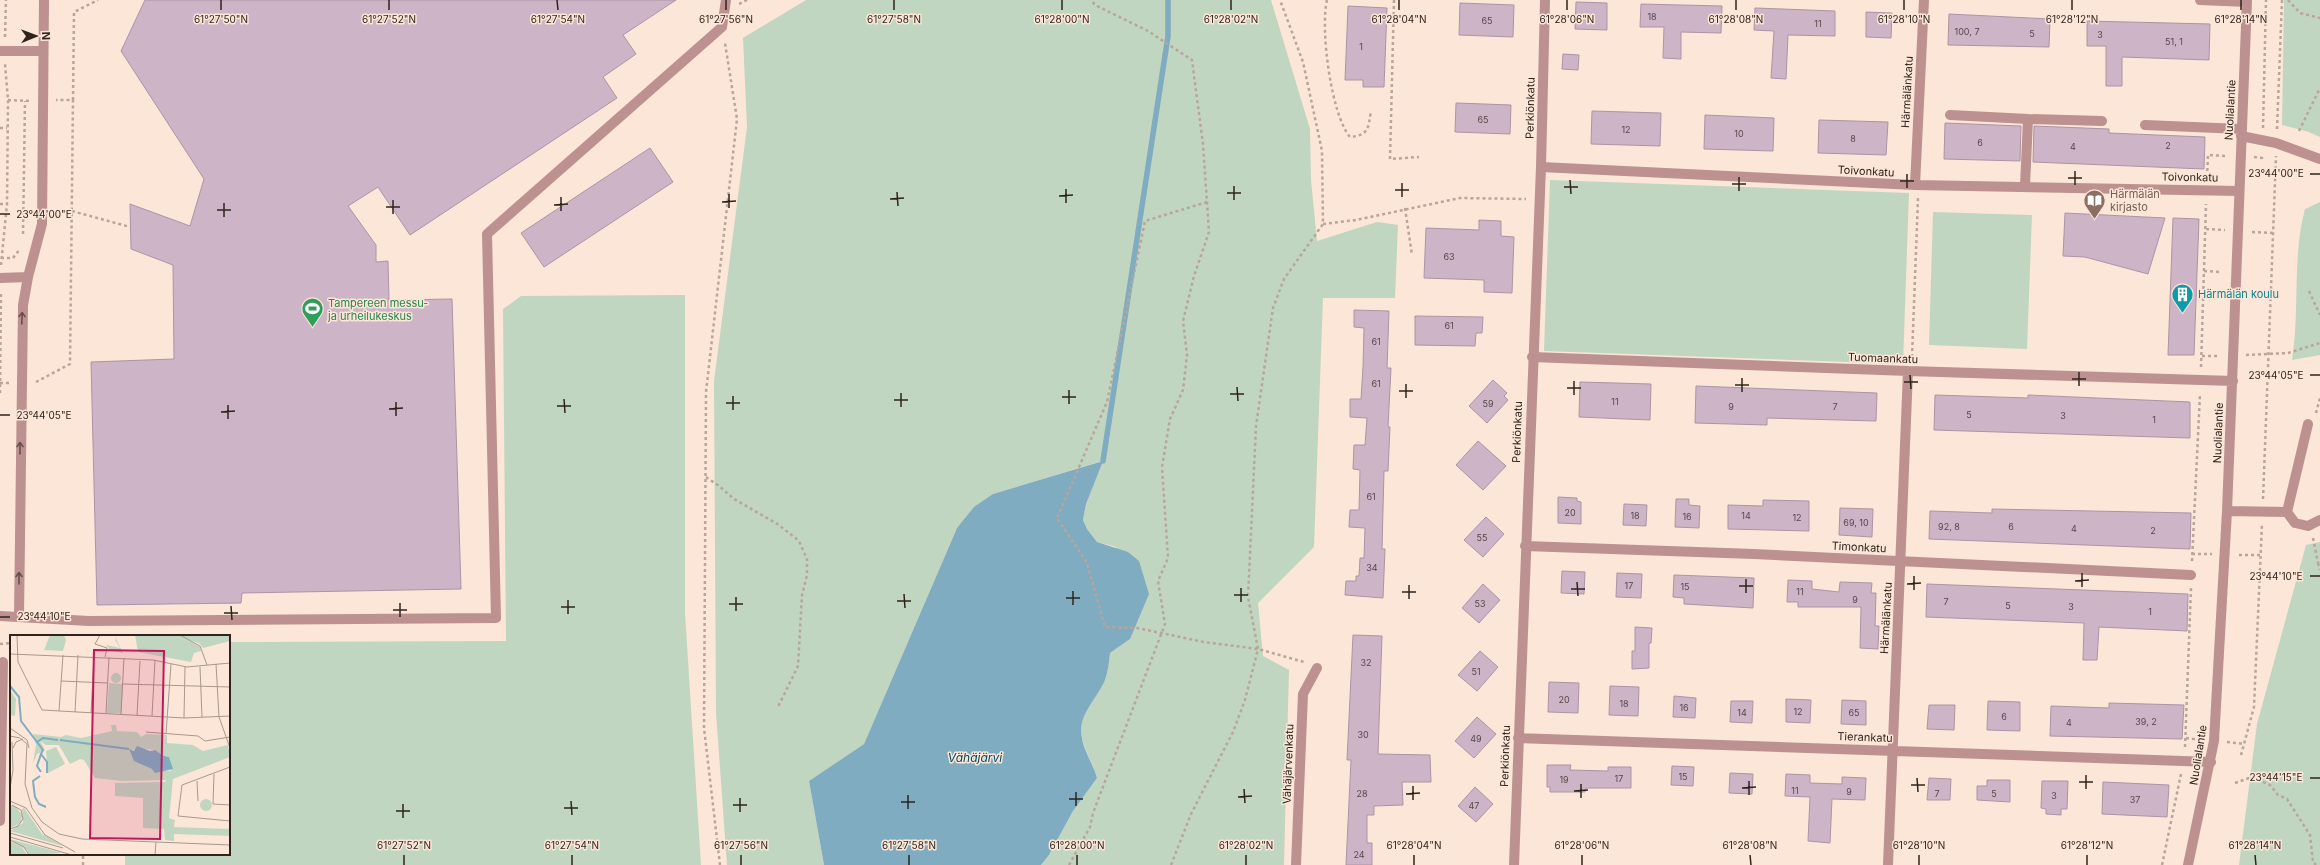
<svg xmlns="http://www.w3.org/2000/svg" width="2320" height="865" font-family="Inter,sans-serif">
<style>
.green{fill:#c0d6c1}
.water{fill:#7facc0}
.lines{fill:none;stroke-linecap:round;stroke-linejoin:round}
.stream{stroke:#7facc0;stroke-width:5.5}
.building{fill:#cdb4c7;stroke:#ac94a6}
.path{stroke:#b8a69a;stroke-width:2.5;stroke-dasharray:3 3;stroke-linecap:butt}
.minor{stroke:#bc9190;stroke-width:10}
.oneway{stroke:#67504b}
.ticks{fill:none;stroke:#2e241d;stroke-width:1.5}
.labels{text-anchor:middle;dominant-baseline:central;stroke-width:3;stroke-linejoin:round;paint-order:stroke}
.number-label{font-size:9px;fill:#564848}
.street-label{font-size:11px;fill:#2e241d;stroke:#fce6d7}
.education-label{font-size:11px;fill:#785e54;stroke:#fce6d7;text-anchor:start}
.culture-label{font-size:11px;fill:#0d838f;stroke:#fce6d7;text-anchor:start}
.leisure-label{font-size:11px;fill:#27864d;stroke:#fce6d7;text-anchor:start}
.water-label{font-size:12px;font-style:italic;fill:#05465c;stroke:#fce6d7}
.inset-river{fill:none;stroke:#7facc0;stroke-width:2}
.inset-road{fill:none;stroke:#aa988d;stroke-width:1}
.view{fill:#c2185b;fill-opacity:0.15;stroke:#c2185b;stroke-width:2}
.inset-edge{fill:none;stroke:#2e241d;stroke-width:2}
.ticks-label{font-size:10px;text-anchor:middle;fill:#2e241d;stroke:#fce6d7;stroke-width:3;stroke-linejoin:round;paint-order:stroke}
</style>
<rect width="100%" height="100%" fill="#fce6d7"/>
<path class="green" d="M806,0H1271L1310,129L1311,180L1317,241L1377,222L1398,225L1395,298H1323L1314,547L1258,603L1263,656L1289,670L1284,865H1041L1049,855L1073,811L1097,778C1094,766 1084,749 1082,738C1077,715 1096,701 1105,680C1108,672 1109,662 1110,653L1130,639L1116,547L1097,542L1087,529L1083,520L1086,504L1102,461L993,494L957,528L864,744L809,781L824,865H727L716,713L714,381L747,127L743,38Z
M2284,0H2320V137L2309,132L2282,125Z
M1550,180L1909,193L1903,364L1544,351Z
M2320,202V355L2292,360C2300,311 2292,256 2305,209Z
M1933,212L2032,215L2027,349L1929,345Z
M685,295V613L701,865H125V854H229V642L506,641L503,309L521,296Z
M2320,542V865H2239L2257,724L2306,545Z"/>
<path class="water" d="M1103,461L1086,504L1083,520L1087,529L1097,542L1128,552L1139,561L1149,594L1130,639L1110,653C1109,662 1108,672 1105,680C1096,701 1077,715 1082,738C1083,749 1094,766 1097,778L1073,811L1049,855L1041,865H824L809,781L864,744L957,528L974,507L993,494Z"/>
<g class="lines">
<path class="stream" d="M1103,461L1168,36V0"/>
</g>
<path class="building" d="M145,0H676L623,35L636,54L603,77L617,98L410,235L378,187L348,206L376,245V262L388,261L389,300L452,299L461,589L242,593L241,603L97,605L91,362L174,359L173,265L131,249L130,204L190,226L204,179L121,51Z
M1576,2L1607,3V30L1575,29Z
M1460,3L1514,5L1513,37L1459,35Z
M1641,4L1722,6L1721,33L1681,32V59L1663,58L1664,27H1640Z
M1348,6L1387,8L1384,87H1363V80H1345Z
M1755,8L1835,11V36L1788,35L1786,79L1771,78L1774,31L1754,30Z
M1866,12L1892,13L1891,38L1866,37Z
M1949,14L2050,19L2049,47L1948,45Z
M2087,21L2210,24L2209,60L2122,57V86H2106V46H2087Z
M1563,54L1579,55L1578,70L1562,69Z
M1456,103L1511,105L1510,134L1455,132Z
M1592,111L1661,113L1660,146L1591,144Z
M1705,115L1774,118L1773,151L1704,149Z
M1819,120L1888,122L1886,155L1818,153Z
M1945,123L2021,126L2020,161L1944,159Z
M2034,126L2109,129V133L2205,137L2204,169L2033,162Z
M650,148L673,182L544,267L521,233Z
M2065,213L2165,218L2148,274L2085,257L2063,256Z
M2173,218L2199,219L2194,355H2168Z
M1479,220L1501,221V236L1514,237L1512,293L1484,292V280L1424,278L1426,228L1479,230Z
M1354,310L1389,311L1387,368H1391L1388,427H1390L1388,471H1384L1382,549H1385L1383,598L1345,595L1346,581H1356V576H1359L1360,558H1364L1365,528L1349,527L1350,510H1359L1360,470L1353,469L1354,445H1365L1367,418L1350,417V399H1361L1363,367L1364,328L1354,327Z
M1415,316L1483,317L1482,333H1476L1475,346L1415,345Z
M1493,380L1507,393L1504,396L1508,400L1487,423L1469,406Z
M1580,382L1651,384L1650,420L1579,417Z
M1696,386L1877,393L1876,421L1767,418V425L1695,423Z
M1935,395L2028,398V395L2190,402V438L1934,430Z
M1478,441L1506,466L1483,490L1456,465Z
M1558,497L1577,498V501L1581,502V524L1558,523Z
M1676,499H1689V505L1700,506L1699,528L1675,527Z
M1763,500L1809,501V531L1728,529V505L1763,506Z
M1624,504L1647,505L1646,526L1623,525Z
M1840,508L1873,509L1872,537L1839,535Z
M1992,509L2191,513L2190,549L1929,539L1930,511L1992,513Z
M1486,517L1504,534L1483,557L1464,540Z
M1562,571L1585,572L1584,594L1561,593Z
M1617,573L1642,574L1641,598L1616,597Z
M1674,575L1754,578L1753,608L1684,604V598L1673,597Z
M1788,580L1812,581V589L1839,592L1840,582L1872,583L1871,593H1876L1875,626H1879L1878,649L1860,648L1861,607H1798V602H1787Z
M1483,584L1500,600L1479,623L1462,608Z
M1927,584L2188,594L2187,631L2099,627L2097,660H2083L2084,623L1926,617Z
M1635,627L1652,628L1651,643H1649V668L1632,669V651H1635Z
M1353,635L1382,636L1378,754L1430,755L1431,782H1402L1403,805L1374,806V815H1367V843H1372V865H1346L1351,760H1347Z
M1480,651L1498,667L1477,691L1458,675Z
M1549,682L1579,683L1578,713L1548,712Z
M1610,686L1639,687L1638,716L1609,715Z
M1674,696L1696,698L1695,718L1673,717Z
M1786,699L1811,700L1810,723L1786,722Z
M1842,700L1866,701V725L1841,724Z
M1731,701H1753L1752,723L1730,722Z
M1988,701L2020,702V731L1987,730Z
M2109,703L2184,705L2182,739L2050,736L2051,706L2109,708Z
M1929,705H1955L1954,730L1927,729Z
M1477,717L1496,734L1474,758L1455,741Z
M1547,765H1571L1570,770L1608,771V767H1631V788H1586L1585,792H1550V787H1547Z
M1672,766L1694,767L1693,786L1671,785Z
M1730,773L1753,774L1752,794L1729,793Z
M1786,774L1810,775V783L1842,784V777L1866,778L1865,800L1832,799L1830,843L1808,841L1810,797L1785,796Z
M1929,778L1951,779L1950,800H1927Z
M1987,780H2010V802L1977,800V786H1987Z
M2042,781H2068L2067,809H2061V815L2046,814V809L2041,808Z
M2103,782L2169,785L2167,817L2102,814Z
M1475,787L1493,804L1476,822L1458,806Z"/>
<g class="lines">
<path class="path" d="M1327,0C1320,28 1331,115 1350,137C1370,135 1368,127 1371,111
M1394,0L1390,159L1419,157
M2288,0L2300,13L2320,18
M739,4L747,0
M5,37L6,0
M8,100L29,101
M73,100L74,12L98,0
M0,128H7
M2263,128L2266,0
M2277,129L2282,0
M2299,131L2320,88
M2254,157L2262,158V155
M2207,177L2208,155L2227,156
M1207,202L1145,221L1107,402L1057,518L1087,563L1105,627L1137,628L1204,642L1258,649L1304,662
M0,204H7
M1405,208L1412,255
M72,211L130,227
M1323,224L1356,220L1460,198L1526,199
M2206,229L2225,230
M2252,232L2274,233
M23,234L25,101
M1,258H13L20,249
M1,265L7,204L8,100L5,64
M2204,271L2221,272
M2309,291L2320,315
M2246,355L2288,353L2320,343
M2202,356H2219
M1912,357L1918,198
M2201,367L2206,204
M36,382L70,364L73,100H56
M0,383H9
M0,393L1,292
M2316,413L2320,398
M706,477L719,486L734,499L779,525L799,541L807,559V575L802,595L798,666L778,707
M2263,499L2276,156
M2313,538L2318,563H2320
M2192,554H2212
M2239,555H2260
M2192,561L2200,394
M2318,563L2320,570
M0,644L11,643
M2186,738L2200,740
M2227,742L2245,744
M2185,747L2191,588
M2241,755L2254,707L2262,524
M2235,783L2252,777L2270,785L2278,795L2287,799L2310,835L2313,862L2316,865
M83,865V854
M720,865L704,728L706,392L737,119L725,43
M1069,865L1090,827L1093,813L1165,624L1158,581L1168,558L1162,467L1170,419L1183,390L1187,355L1183,321L1194,276L1209,232L1203,144L1192,60L1148,31L1095,5L1091,0
M1171,865L1191,814L1233,732L1245,700L1258,649L1248,597L1256,426L1273,308L1284,279L1323,224L1322,151L1303,62L1280,0
M2162,865L2181,774"/>
<path class="minor" d="M2200,0L2247,2
M0,51H43
M1950,115L2028,119
M2145,125L2241,129
M2241,136L2276,143L2320,159
M1541,167L1915,185L2239,191
M1915,185L1924,0
M2025,186L2028,119L2102,121
M0,278L28,277
M1532,357L1908,371L2233,381
M2227,511L2287,512L2308,424
M2287,512L2295,523L2308,526L2320,520
M1525,546L1754,554L2191,575
M0,616L89,621L496,618L487,234L722,27L726,0
M19,617L23,305L28,277L42,224L44,0
M1518,738L2211,762
M0,821L3,662
M1296,865L1303,694L1317,668
M1514,865L1541,167L1545,0
M1888,865L1908,371
M2188,865L2214,741L2227,511L2247,0"/>
</g>
<defs><path id="oneway-shaft" d="M-6 0H5M1.5-3L5.5 0L1.5 3" fill="none" stroke-width="1.6" stroke-linecap="round" stroke-linejoin="round"/></defs>
<g class="oneway">
<use href="#oneway-shaft" transform="translate(22 318) rotate(-88)"/>
<use href="#oneway-shaft" transform="translate(20 448) rotate(-90)"/>
<use href="#oneway-shaft" transform="translate(19 578) rotate(-90)"/>
</g>
<path class="ticks" d="M221,0V10M389,0V10M557,0L558,10M726,0V10M894,0V10M1062,0V10M1231,0V10M1399,0V10M1567,0V10M1736,0V10M1904,0V10M2072,0V10M2241,0V10M2075,171V185M1907,174V188M2310,174H2320M1739,177V191M2068,178H2082M1570,180L1571,194M1900,181H1914M1402,183V197M1732,184H1746M1234,186V200M1564,187H1578M1066,189V203M1395,190H1409M897,192L898,206M1227,193H1241M729,194V208M1059,196L1073,195M561,197V211M890,199L904,198M393,200V214M722,202L736,201M224,203V217M554,205L568,204M386,207H400M217,210H231M0,214H10M2079,372V386M1910,375L1911,389M2310,375H2320M1742,378V392M2072,379H2086M1574,381V395M1904,382H1918M1406,384V398M1735,385H1749M1237,387L1238,401M1567,388H1581M1069,390V404M1399,391H1413M901,393V407M1230,394H1244M733,396V410M1062,397H1076M564,399L565,413M894,400H908M396,402V416M726,403H740M228,405V419M557,406H571M389,409L403,408M221,412L235,411M0,415H10M2082,573V587M1914,576V590M2310,576H2320M1746,579V593M2075,581L2089,580M1577,582L1578,596M1907,584L1921,583M1409,585V599M1739,586H1753M1241,588V602M1571,589H1585M1073,591V605M1402,592H1416M904,594L905,608M1234,595H1248M736,597V611M1066,598H1080M568,600V614M897,601H911M400,603V617M729,604H743M231,606L232,620M561,607H575M393,610H407M224,613H238M0,617H10M2086,775V789M1917,778L1918,792M2310,778H2320M1749,781V795M2079,782H2093M1581,784V798M1911,785H1925M1413,786V800M1742,788L1756,787M1244,789L1245,803M1574,791L1588,790M1076,792V806M1406,794L1420,793M908,795V809M1238,797L1252,796M740,798V812M1069,799H1083M571,801L572,815M901,802H915M403,804V818M733,805H747M564,808H578M396,811H410M404,855V865M572,855V865M741,855V865M909,855V865M1077,855V865M1246,855V865M1414,855V865M1582,855V865M1750,855L1751,865M1919,855V865M2087,855V865M2255,855L2256,865"/>
<defs>
<symbol id="library-pin" viewBox="-11 -11 22 30"><path d="M0 17L-7.5 6A9.5 9.5 0 1 1 7.5 6Z" fill="#8d6e63" stroke="#fce6d7"/><path d="M-6-4Q-3-5.5-.7-3.5V5Q-3 3-6 4ZM6-4Q3-5.5 .7-3.5V5Q3 3 6 4Z" fill="#fff"/></symbol>
<symbol id="building-pin" viewBox="-11 -11 22 30"><path d="M0 17L-7.5 6A9.5 9.5 0 1 1 7.5 6Z" fill="#0f9aa8" stroke="#fce6d7"/><path d="M-4-6H4V6H1V3H-1V6H-4ZM-2.5-4.3h1.7v1.8h-1.7ZM.8-4.3h1.7v1.8H.8ZM-2.5-1h1.7V.8h-1.7ZM.8-1h1.7V.8H.8Z" fill="#fff"/></symbol>
<symbol id="stadium-pin" viewBox="-11 -11 22 30"><path d="M0 17L-7.5 6A9.5 9.5 0 1 1 7.5 6Z" fill="#2e9e5b" stroke="#fce6d7"/><path d="M0-5a6.5 5 0 1 0 0 10a6.5 5 0 1 0 0-10ZM-3.5-1.8h7v3.6h-7Z" fill="#fff"/></symbol>
</defs>
<g fill-rule="evenodd">
<use href="#library-pin" x="2082" y="188" width="25" height="34"/>
<use href="#building-pin" x="2170" y="282" width="25" height="34"/>
<use href="#stadium-pin" x="300" y="296" width="25" height="34"/>
</g>
<g class="labels">
<g class="number-label">
<text x="1652" y="16">18</text>
<text x="1487" y="20">65</text>
<text x="1818" y="23">11</text>
<text x="1967" y="31">100, 7</text>
<text x="2032" y="33">5</text>
<text x="2100" y="34">3</text>
<text x="2174" y="41">51, 1</text>
<text x="1361" y="46">1</text>
<text x="1483" y="119">65</text>
<text x="1626" y="129">12</text>
<text x="1739" y="133">10</text>
<text x="1853" y="138">8</text>
<text x="1980" y="142">6</text>
<text x="2168" y="145">2</text>
<text x="2073" y="146">4</text>
<text x="1449" y="256">63</text>
<text x="1449" y="325">61</text>
<text x="1376" y="341">61</text>
<text x="1376" y="383">61</text>
<text x="1615" y="401">11</text>
<text x="1488" y="403">59</text>
<text x="1731" y="406">9</text>
<text x="1835" y="406">7</text>
<text x="1969" y="414">5</text>
<text x="2063" y="415">3</text>
<text x="2154" y="419">1</text>
<text x="1371" y="496">61</text>
<text x="1570" y="512">20</text>
<text x="1635" y="515">18</text>
<text x="1746" y="515">14</text>
<text x="1687" y="516">16</text>
<text x="1797" y="517">12</text>
<text x="1856" y="522">69, 10</text>
<text x="1949" y="526">92, 8</text>
<text x="2011" y="526">6</text>
<text x="2074" y="528">4</text>
<text x="2153" y="530">2</text>
<text x="1482" y="537">55</text>
<text x="1372" y="567">34</text>
<text x="1629" y="585">17</text>
<text x="1685" y="586">15</text>
<text x="1800" y="591">11</text>
<text x="1855" y="599">9</text>
<text x="1946" y="601">7</text>
<text x="1480" y="603">53</text>
<text x="2008" y="605">5</text>
<text x="2071" y="606">3</text>
<text x="2150" y="611">1</text>
<text x="1366" y="662">32</text>
<text x="1476" y="671">51</text>
<text x="1564" y="699">20</text>
<text x="1624" y="703">18</text>
<text x="1684" y="707">16</text>
<text x="1798" y="711">12</text>
<text x="1742" y="712">14</text>
<text x="1854" y="712">65</text>
<text x="2004" y="716">6</text>
<text x="2146" y="721">39, 2</text>
<text x="2069" y="722">4</text>
<text x="1363" y="734">30</text>
<text x="1476" y="738">49</text>
<text x="1683" y="776">15</text>
<text x="1619" y="778">17</text>
<text x="1564" y="779">19</text>
<text x="1795" y="790">11</text>
<text x="1849" y="791">9</text>
<text x="1362" y="793">28</text>
<text x="1937" y="793">7</text>
<text x="1994" y="793">5</text>
<text x="2054" y="795">3</text>
<text x="2135" y="799">37</text>
<text x="1474" y="805">47</text>
<text x="1359" y="854">24</text>
</g>
<g class="street-label">
<text transform="translate(1907 92) rotate(-87)">Härmälänkatu</text>
<text transform="translate(1530 108) rotate(-89)">Perkiönkatu</text>
<text transform="translate(2230 110) rotate(-87)">Nuolialantie</text>
<text transform="translate(1866 171) rotate(3)">Toivonkatu</text>
<text transform="translate(2190 177) rotate(1)">Toivonkatu</text>
<text transform="translate(1883 358) rotate(2)">Tuomaankatu</text>
<text transform="translate(1517 432) rotate(-88)">Perkiönkatu</text>
<text transform="translate(2218 433) rotate(-88)">Nuolialantie</text>
<text transform="translate(1859 547) rotate(3)">Timonkatu</text>
<text transform="translate(1886 618) rotate(-87)">Härmälänkatu</text>
<text transform="translate(1865 737) rotate(2)">Tierankatu</text>
<text transform="translate(2198 755) rotate(-81)">Nuolialantie</text>
<text transform="translate(1505 756) rotate(-88)">Perkiönkatu</text>
<text transform="translate(1288 764) rotate(-88)">Vähäjärvenkatu</text>
</g>
<g class="education-label">
<text x="2110" y="194">Härmälän<tspan x="2110" dy="13">kirjasto</tspan></text>
</g>
<g class="culture-label">
<text x="2198" y="294">Härmälän koulu</text>
</g>
<g class="leisure-label">
<text x="328" y="303">Tampereen messu-<tspan x="328" dy="13">ja urheilukeskus</tspan></text>
</g>
<g class="water-label">
<text x="975" y="757">Vähäjärvi</text>
</g>
</g>
<g transform="translate(10 635)">
<rect width="220" height="220" fill="#fce6d7"/>
<path d="M40,0H54L56,5L53,16L34,15ZM107,0L106,4L113,18L101,16L96,10L110,13L105,5ZM125,0H220V6L193,13L189,8L179,5L190,12L191,16L184,18L181,27L128,17ZM101 43a5 5 0 1 1 10 0a5 5 0 1 1-10 0ZM99,48L113,49L111,78H97ZM0,55L6,64L5,81L0,80ZM101,90H106L107,96L127,97L131,102L136,99L157,100V108L183,110L193,116L218,110L220,122L163,144L159,183L165,185L164,192L220,194V201L164,199V206L155,205L154,194L133,193V163L105,161V148L155,147L156,145L112,146L85,143L74,125L70,124L60,129L49,110H36L30,106L35,115L27,119L23,128L26,110L23,99L51,102L56,100L71,103L102,96ZM135,114L145,115L154,121L159,122L161,136L142,134L125,126L119,115ZM46,112L55,129L38,138L36,116ZM190 170a6 6 0 1 1 12 0a6 6 0 1 1-12 0ZM0,170L6,172L12,180L11,188L0,193ZM14,173L32,199L53,211L0,196L13,188L12,174ZM0,204L52,218L19,220L17,215ZM0,206L12,212L17,220H0Z" fill="#c0d6c1" fill-rule="evenodd"/>
<path d="M127,111L140,116L145,115L154,121L159,122L163,134L145,138L142,134L124,126L119,114L124,116Z" fill="#7facc0"/>
<path class="inset-river" d="M0,51L9,62L11,86L33,115L31,119L37,127V138M50,105L119,114M27,107L33,103L48,105M31,119L27,131L31,137M30,141L23,146L25,162L29,169L36,172"/>
<path class="inset-road" d="M7,0L8,27L32,75L174,83L220,81M90,0L85,9L97,13L95,22M170,0L190,11L197,30M0,19L143,25L177,32L220,28M206,29L209,82L220,113M190,32L192,82M51,46L98,48M113,49L220,52M49,76L53,20M65,77L68,20M81,78L84,21M96,78L99,22M111,79L114,23M127,80L130,26M142,81L145,25M174,83L175,32M0,93L17,105L19,113M136,97L188,101L195,106L220,102M156,99L161,29M0,101L10,103L17,109L15,149L22,173L32,187L49,199L72,204L220,210M3,113L6,107L13,104M220,132L172,150L168,181L220,186M204,139L203,169L220,170M187,146L188,166M0,153L3,135L2,107M0,166L16,173L35,200L65,217M0,194L8,191L13,184L11,175L2,170M0,198L53,213M0,202L62,220M0,205L14,212L19,220M40,220H54M145,220L146,207"/>
<path class="view" d="M84,15L154,16L150,204L80,203Z"/>
<rect width="220" height="220" class="inset-edge"/>
</g>
<g class="ticks-label">
<text x="221" y="23">61°27'50"N</text>
<text x="389" y="23">61°27'52"N</text>
<text x="558" y="23">61°27'54"N</text>
<text x="726" y="23">61°27'56"N</text>
<text x="894" y="23">61°27'58"N</text>
<text x="1062" y="23">61°28'00"N</text>
<text x="1231" y="23">61°28'02"N</text>
<text x="1399" y="23">61°28'04"N</text>
<text x="1567" y="23">61°28'06"N</text>
<text x="1736" y="23">61°28'08"N</text>
<text x="1904" y="23">61°28'10"N</text>
<text x="2072" y="23">61°28'12"N</text>
<text x="2241" y="23">61°28'14"N</text>
<text x="2276" y="177">23°44'00"E</text>
<text x="44" y="218">23°44'00"E</text>
<text x="2276" y="379">23°44'05"E</text>
<text x="44" y="419">23°44'05"E</text>
<text x="2276" y="580">23°44'10"E</text>
<text x="44" y="620">23°44'10"E</text>
<text x="2276" y="781">23°44'15"E</text>
<text x="404" y="849">61°27'52"N</text>
<text x="572" y="849">61°27'54"N</text>
<text x="741" y="849">61°27'56"N</text>
<text x="909" y="849">61°27'58"N</text>
<text x="1077" y="849">61°28'00"N</text>
<text x="1246" y="849">61°28'02"N</text>
<text x="1414" y="849">61°28'04"N</text>
<text x="1582" y="849">61°28'06"N</text>
<text x="1750" y="849">61°28'08"N</text>
<text x="1919" y="849">61°28'10"N</text>
<text x="2087" y="849">61°28'12"N</text>
<text x="2255" y="849">61°28'14"N</text>
</g>
<g transform="translate(36 36) rotate(89)" stroke="#fce6d7" stroke-width="3" paint-order="stroke">
<path d="M0-3L7 15L0 10L-7 15Z" fill="#2e241d"/>
<text y="-6" font-size="11" font-weight="bold" text-anchor="middle" fill="#2e241d">N</text>
</g>
</svg>
